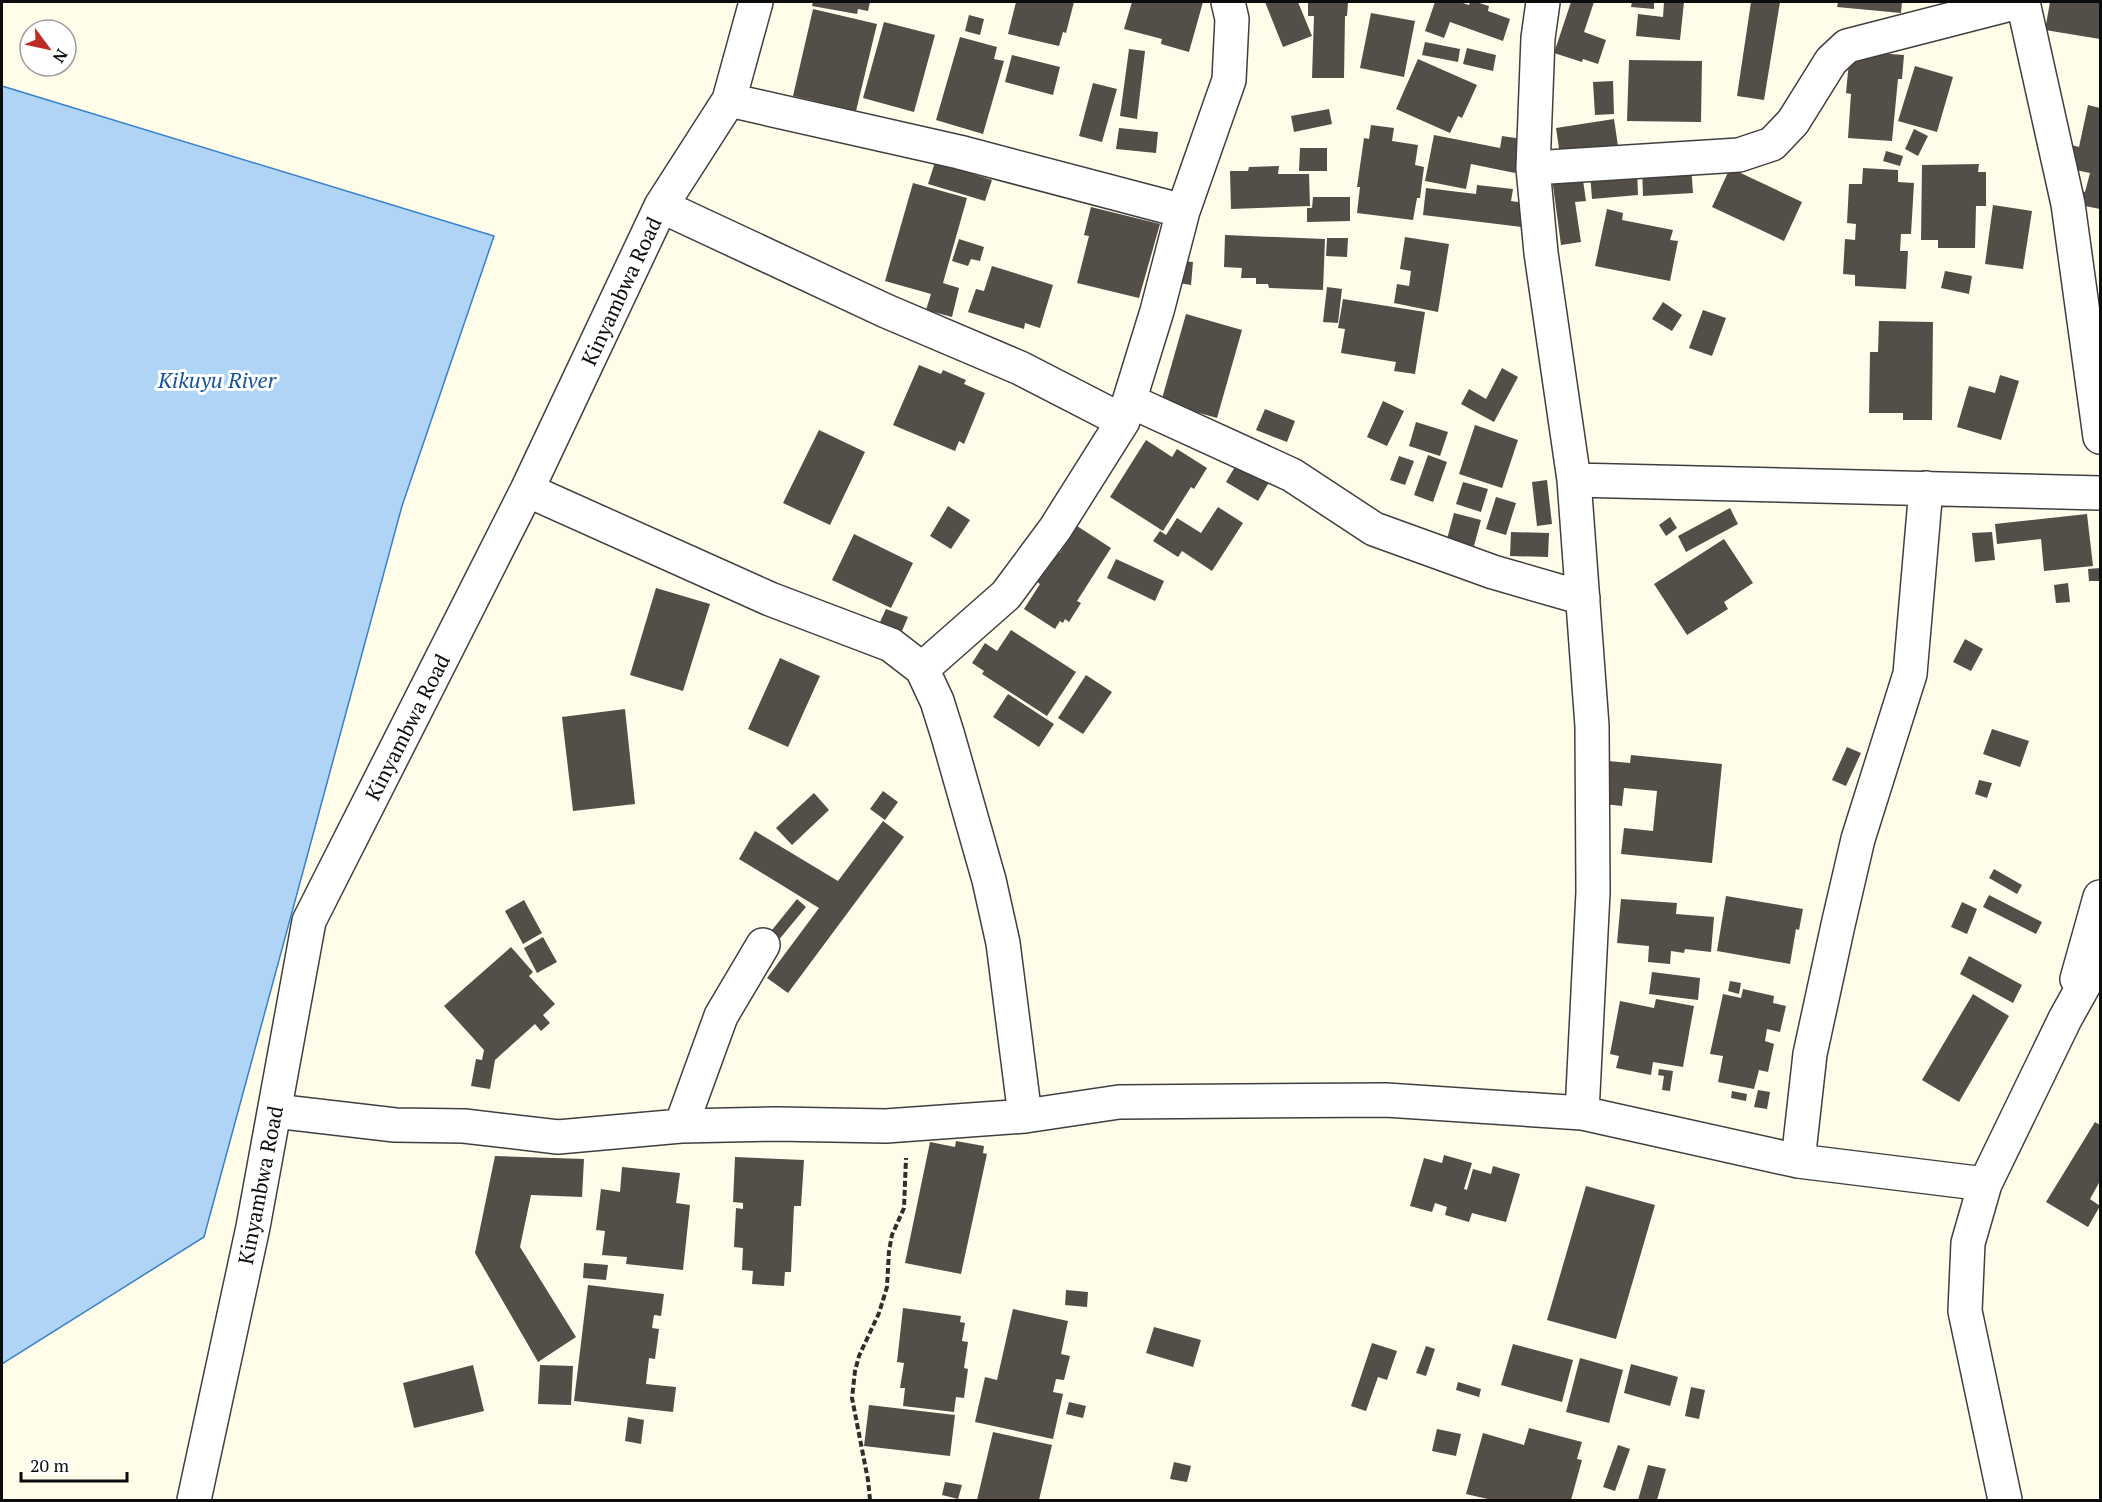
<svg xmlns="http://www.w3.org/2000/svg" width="2102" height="1502" font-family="'PT Serif',serif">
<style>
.water{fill:#afd4f6;stroke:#3681cd;stroke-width:1.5}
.building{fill:#544e48}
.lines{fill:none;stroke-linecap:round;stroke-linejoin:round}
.minor-casing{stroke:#3f3f3f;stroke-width:36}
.path{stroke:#2e2e2e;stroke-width:4;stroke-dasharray:6 3;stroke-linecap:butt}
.minor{stroke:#fff;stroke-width:33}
.labels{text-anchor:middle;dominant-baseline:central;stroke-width:6;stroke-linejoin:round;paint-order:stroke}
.street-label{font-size:21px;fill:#0c0c0c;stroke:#fff}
.water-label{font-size:22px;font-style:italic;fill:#16549c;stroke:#fff}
</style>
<rect width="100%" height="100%" fill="#fffdea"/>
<path class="water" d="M2,86L494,236L402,506L204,1237L2,1364Z"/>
<path class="building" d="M813,2H870L868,11L858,9L857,14L812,6Z
M1016,2H1074L1066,33L1063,32L1059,46L1008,34Z
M1132,2H1203L1189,52L1161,44L1162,39L1124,29Z
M1265,2H1298L1312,36L1283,47Z
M1308,2H1348L1347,16H1345L1344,78H1312L1314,16H1308Z
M1435,2H1460L1469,5L1470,2H1476L1489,6L1488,11L1510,19L1503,41L1450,22L1444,38L1425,31Z
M1571,2H1594L1584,32L1606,40L1598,64L1583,59L1582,62L1554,53Z
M1632,2H1654V9L1631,7Z
M1664,2H1684L1680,40L1636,36L1638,14L1663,17Z
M1751,2H1780L1764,100L1737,96Z
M1838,2H1902L1901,13L1837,7Z
M2050,2H2100V39L2045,30Z
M813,9L877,24L856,111L793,96Z
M1371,13L1415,21L1404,77L1360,68Z
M969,15L984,19L980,35L965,31Z
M884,22L935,35L914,112L863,98Z
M960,37L997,47L994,59L1004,61L983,134L936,120Z
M1425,42L1460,49L1458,62L1422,55Z
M1467,48L1496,55L1493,71L1463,64Z
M1129,49L1145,51L1137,119L1120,116Z
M1850,51L1904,55L1902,79H1898L1892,141L1848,138L1851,94L1846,93Z
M1012,55L1060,67L1053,95L1005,82Z
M1418,59L1477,85L1462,118L1458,116L1450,133L1396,109Z
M1629,60L1702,61L1701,122L1627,121Z
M1915,66L1953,77L1937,132L1898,121Z
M1613,81L1614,114L1595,115L1593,82Z
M1093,83L1117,89L1102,142L1079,136Z
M2088,105L2100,108V209L2075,204L2078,190L2085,192L2090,173L2066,168L2071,145L2079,147Z
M1329,109L1332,124L1294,132L1291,116Z
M1614,119L1618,146L1560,155L1556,128Z
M1371,125L1394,128L1392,141L1418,145L1415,165L1424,167L1420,198H1417L1413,220L1357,213L1360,187H1357L1364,138L1369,139Z
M1119,128L1158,132L1156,153L1116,149Z
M1914,129L1928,136L1918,156L1905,149Z
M1434,135L1500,148L1502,136L1522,139L1515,173L1471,164L1466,189L1425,181Z
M1300,148H1327V171H1299Z
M1886,151L1903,156L1900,166L1883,161Z
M935,162L992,180L985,201L928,184Z
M1979,164L1978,172H1986V206H1976L1975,248H1938V240H1921L1922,165Z
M1691,165L1693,193L1643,196L1642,168Z
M1279,166L1278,174H1309L1310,206L1231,209L1230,171H1248L1249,167Z
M1730,168L1802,202L1784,241L1712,207Z
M1863,168L1898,170V182L1914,183L1911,234H1901L1900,251H1908L1906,289L1855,286V275L1843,274L1845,239L1855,240L1856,224L1847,223L1849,184H1862Z
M1637,170L1638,195L1592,199L1590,174Z
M1582,173L1586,201L1575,202L1581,242L1561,245L1552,178Z
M913,183L967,198L943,283L959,288L952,317L926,310L931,294L885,281Z
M1477,185L1513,189L1511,201L1525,203L1522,227L1423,215L1426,188L1476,194Z
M1313,197H1350V221L1307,222V208H1312Z
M1993,205L2032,211L2023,269L1985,264Z
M1091,207L1160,224L1139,298L1077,283L1089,236L1084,235Z
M1607,209L1623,213L1622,220L1673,230L1670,240L1678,241L1670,281L1595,266Z
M1225,235L1325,239L1323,290L1269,288L1268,284H1256V278H1241L1242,268L1224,267Z
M1405,237L1449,244L1438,312L1394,303L1397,284L1409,286L1411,271L1400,269Z
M1327,238H1348L1347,257L1326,256Z
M959,239L984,247L980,261L971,259L968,266L952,261Z
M1181,261L1193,262L1191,285L1179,283Z
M992,266L1053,285L1040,328L1025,323L1024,329L968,312L976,289L984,291Z
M1945,271L1972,276L1969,294L1941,288Z
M1327,287L1342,289L1338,323L1323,322Z
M1343,299L1425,312L1415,374L1394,371L1396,362L1341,353L1345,329L1338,328Z
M1663,302L1682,315L1672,331L1652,319Z
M1703,310L1726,318L1712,356L1689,348Z
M1186,314L1242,330L1217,418L1161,402Z
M1879,321L1933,322L1932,420H1903V413H1869L1870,352H1878Z
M919,365L941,374L943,370L966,380L964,384L985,393L964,444L959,441L955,451L893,425Z
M1502,368L1518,377L1494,422L1461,404L1469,389L1486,399Z
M2000,375L2019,381L2001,440L1957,427L1969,386L1995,393Z
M1383,401L1404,411L1387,446L1367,437Z
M1265,409L1295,421L1287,442L1256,430Z
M1416,422L1448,432L1440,456L1409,446Z
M1475,425L1518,440L1502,488L1459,474Z
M819,430L865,452L830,525L783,503Z
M1146,440L1172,457L1177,449L1207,468L1194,489L1191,487L1163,531L1110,497Z
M1428,455L1447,462L1433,502L1414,495Z
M1399,456L1414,461L1405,485L1390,480Z
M1239,460L1271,479L1258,501L1226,482Z
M1547,480L1552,524L1537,526L1532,482Z
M1463,482L1488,489L1481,512L1456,504Z
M1496,497L1516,503L1506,535L1486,529Z
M948,506L970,520L951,549L930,536Z
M1218,507L1243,523L1212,571L1182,551L1178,557L1153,541L1160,531L1166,535L1177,518L1201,533Z
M1730,508L1738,524L1686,552L1678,536Z
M1454,513L1481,520L1474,546L1447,539Z
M2087,514L2093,566L2044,571L2041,539L1997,544L1995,524Z
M1670,517L1677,528L1666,536L1659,525Z
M1077,526L1111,548L1077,601L1081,603L1069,622L1065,619L1063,623L1060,621L1055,629L1024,609L1040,584L1034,580L1054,549L1060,553Z
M1511,532L1549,533L1548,557L1510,556Z
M1992,532L1995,560L1975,562L1972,533Z
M854,534L913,563L891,608L832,580Z
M1724,539L1753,583L1724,602L1728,609L1687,635L1654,584Z
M1116,559L1164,581L1155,601L1107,578Z
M2100,568V581H2089L2088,569Z
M2068,583L2070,602L2056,603L2054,585Z
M656,588L710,604L683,691L630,675Z
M886,609L908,617L902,631L880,622Z
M1011,630L1076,672L1047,716L982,674L984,671L972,663L985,643L997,651Z
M1965,639L1983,649L1971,671L1953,662Z
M780,658L820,676L788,747L748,729Z
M1086,675L1112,692L1083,734L1058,718Z
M1008,694L1054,724L1039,747L993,717Z
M625,709L635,804L573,811L562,717Z
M1992,729L2029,741L2020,767L1983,754Z
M1847,747L1861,753L1846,786L1832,780Z
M1631,755L1722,764L1712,863L1621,854L1624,828L1653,831L1657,791L1624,788L1622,806L1604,804L1608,761L1630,763Z
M1979,780L1992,783L1987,798L1975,794Z
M883,791L898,802L885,820L870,809Z
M814,793L829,810L792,845L776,828Z
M883,821L904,837L788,993L767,978L819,908L739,859L755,831L838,881Z
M1994,869L2022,885L2017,894L1989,878Z
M1989,895L2042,922L2036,934L1983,907Z
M1726,896L1803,909L1799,930L1796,929L1790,964L1717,951Z
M797,899L806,907L777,942L768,935Z
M1621,899L1677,903L1676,914L1714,917L1711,952L1685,949L1684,953L1671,951L1670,964L1648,962L1649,946L1617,943Z
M524,900L542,933L523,944L505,911Z
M1962,902L1977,909L1967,934L1951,927Z
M543,937L557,962L537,973L524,948Z
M511,947L533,972L529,976L555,1004L543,1015L550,1023L541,1031L535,1024L495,1060L490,1089L471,1086L476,1059L482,1060L484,1050L444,1006Z
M1969,956L2022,985L2013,1003L1960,974Z
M1652,972L1700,978L1698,1000L1649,994Z
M1730,981L1741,983L1739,994L1728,991Z
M1743,989L1774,996L1773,1003L1786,1006L1780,1032L1767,1029L1765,1041L1774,1044L1768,1072L1759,1070L1754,1089L1718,1082L1723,1056L1710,1054L1723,994L1741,998Z
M1973,994L2009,1016L1959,1102L1922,1080Z
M1656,999L1694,1006L1683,1067L1653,1062L1651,1075L1616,1068L1619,1056L1610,1054L1620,1001L1654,1008Z
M1659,1069L1673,1071L1670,1091L1662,1090L1664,1076L1658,1075Z
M1758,1090L1770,1092L1767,1109L1754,1107Z
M1732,1091L1747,1094L1746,1101L1731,1098Z
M2095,1122L2100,1125V1181L2090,1199L2100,1206L2088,1227L2046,1202Z
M956,1141L984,1146L983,1153L987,1154L961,1274L905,1263L930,1142L955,1147Z
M1444,1155L1472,1163L1464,1189L1467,1190L1473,1169L1491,1174L1493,1166L1520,1174L1506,1222L1472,1213L1469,1222L1445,1215L1447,1207L1435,1203L1432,1212L1410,1206L1424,1158L1442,1163Z
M495,1156L584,1159L582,1197L531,1195L520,1247L576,1337L538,1362L475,1253Z
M735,1157L804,1160L801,1206H794L791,1272H785L784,1286L752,1284L753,1271L742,1270L743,1248L734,1247L736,1208L743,1209V1203L733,1202Z
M622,1167L680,1173L676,1203L690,1205L683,1270L626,1264L627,1257L602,1255L605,1231L596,1230L601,1189L620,1192Z
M1586,1186L1655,1205L1616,1339L1547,1320Z
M584,1263L608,1265L606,1280L583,1278Z
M588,1285L664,1294L661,1316L654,1315L652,1328L659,1329L655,1359L649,1358L646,1384L676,1387L673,1412L574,1401Z
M1066,1290L1088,1292L1087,1307L1065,1305Z
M903,1308L961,1316L960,1322L965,1323L962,1341L968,1342L964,1368L968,1369L964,1398L956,1397L954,1412L903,1406L905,1388H900L904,1363L897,1362Z
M1013,1309L1068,1321L1061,1354L1070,1356L1064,1380L1056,1379L1053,1392L1063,1394L1053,1439L975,1422L985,1377L997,1380Z
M1154,1327L1201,1340L1193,1367L1146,1353Z
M1372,1343L1397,1351L1387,1380L1378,1377L1366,1411L1351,1406Z
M1513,1344L1573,1360L1562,1402L1501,1385Z
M1426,1346L1435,1349L1426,1376L1416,1373Z
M1580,1358L1623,1370L1609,1423L1566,1412Z
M1631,1364L1678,1377L1670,1406L1624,1393Z
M473,1365L484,1411L414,1428L403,1383Z
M540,1365L573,1366L571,1405L538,1404Z
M1458,1382L1481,1389L1479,1397L1456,1390Z
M1691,1387L1705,1390L1699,1419L1685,1416Z
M1069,1402L1086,1406L1083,1418L1066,1414Z
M869,1405L955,1415L950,1456L864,1446Z
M628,1417L644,1420L641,1444L625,1441Z
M1529,1428L1582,1442L1577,1459L1582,1460L1571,1500L1554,1499L1553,1500H1492L1466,1494L1483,1433L1524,1445Z
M1437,1429L1461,1434L1456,1456L1432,1451Z
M993,1432L1052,1445L1039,1500H977Z
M1618,1445L1630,1449L1615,1491L1603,1487Z
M1174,1462L1191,1466L1187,1482L1170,1479Z
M1648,1465L1666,1469L1657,1500H1638Z
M945,1482L962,1485L958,1499L942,1495Z"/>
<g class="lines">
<defs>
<path id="minor" d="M1543,2L1538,38L1533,168L1541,253L1574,480L1592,726L1593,892L1582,1113
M2023,2L2068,204L2100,437
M729,100L959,152L1183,211
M1533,168L1739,155L1772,144L1793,122L1831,61L1847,46L2018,2
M661,206L886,311L1020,368L1123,421
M1130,401L1292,475L1374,529L1493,572L1583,598
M1574,480L2100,493
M527,490L770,599L891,645L922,669L937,701L948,736L989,880L1003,943L1025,1116
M922,669L1006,595L1055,529L1123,421L1157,311L1183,211L1229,80L1232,19L1228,2
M2077,979L2100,897
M275,1111L395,1125L464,1126L558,1137L681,1126L776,1124L886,1126L1025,1116L1119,1102L1386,1100L1582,1113L1798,1161L1985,1184
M681,1126L721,1016L763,945
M1798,1161L1810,1054L1838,925L1858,839L1910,674L1926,488
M194,1500L253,1227L309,921L527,490L661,206L729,100L756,2
M2005,1500L1965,1311L1968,1243L1985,1184L2065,1019L2100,956"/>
</defs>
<use href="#minor" class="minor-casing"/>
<path class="path" d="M870,1500L868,1480L852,1398L855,1371L859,1356L879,1313L887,1287L889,1251L892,1235L904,1208L906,1158"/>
<use href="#minor" class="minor"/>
</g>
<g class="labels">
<g class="street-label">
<text transform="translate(621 291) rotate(-65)">Kinyambwa Road</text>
<text transform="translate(407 727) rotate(-63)">Kinyambwa Road</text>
<text transform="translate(260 1185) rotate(-79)">Kinyambwa Road</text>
</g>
<g class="water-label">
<text x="217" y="379">Kikuyu River</text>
</g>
</g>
<rect width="2102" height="1502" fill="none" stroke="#0c0c0c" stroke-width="6"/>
<g transform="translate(48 48) rotate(123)"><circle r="28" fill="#ffffff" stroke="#9e9e9e" stroke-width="1.5"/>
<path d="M0-4.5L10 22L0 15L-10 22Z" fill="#bb2d24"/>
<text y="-9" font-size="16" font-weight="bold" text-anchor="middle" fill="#0c0c0c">N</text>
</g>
<path d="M21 1472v9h106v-9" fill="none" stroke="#0c0c0c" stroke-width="3"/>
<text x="30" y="1472" font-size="18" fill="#0c0c0c" stroke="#ffffff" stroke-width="4.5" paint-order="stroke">20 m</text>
</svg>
